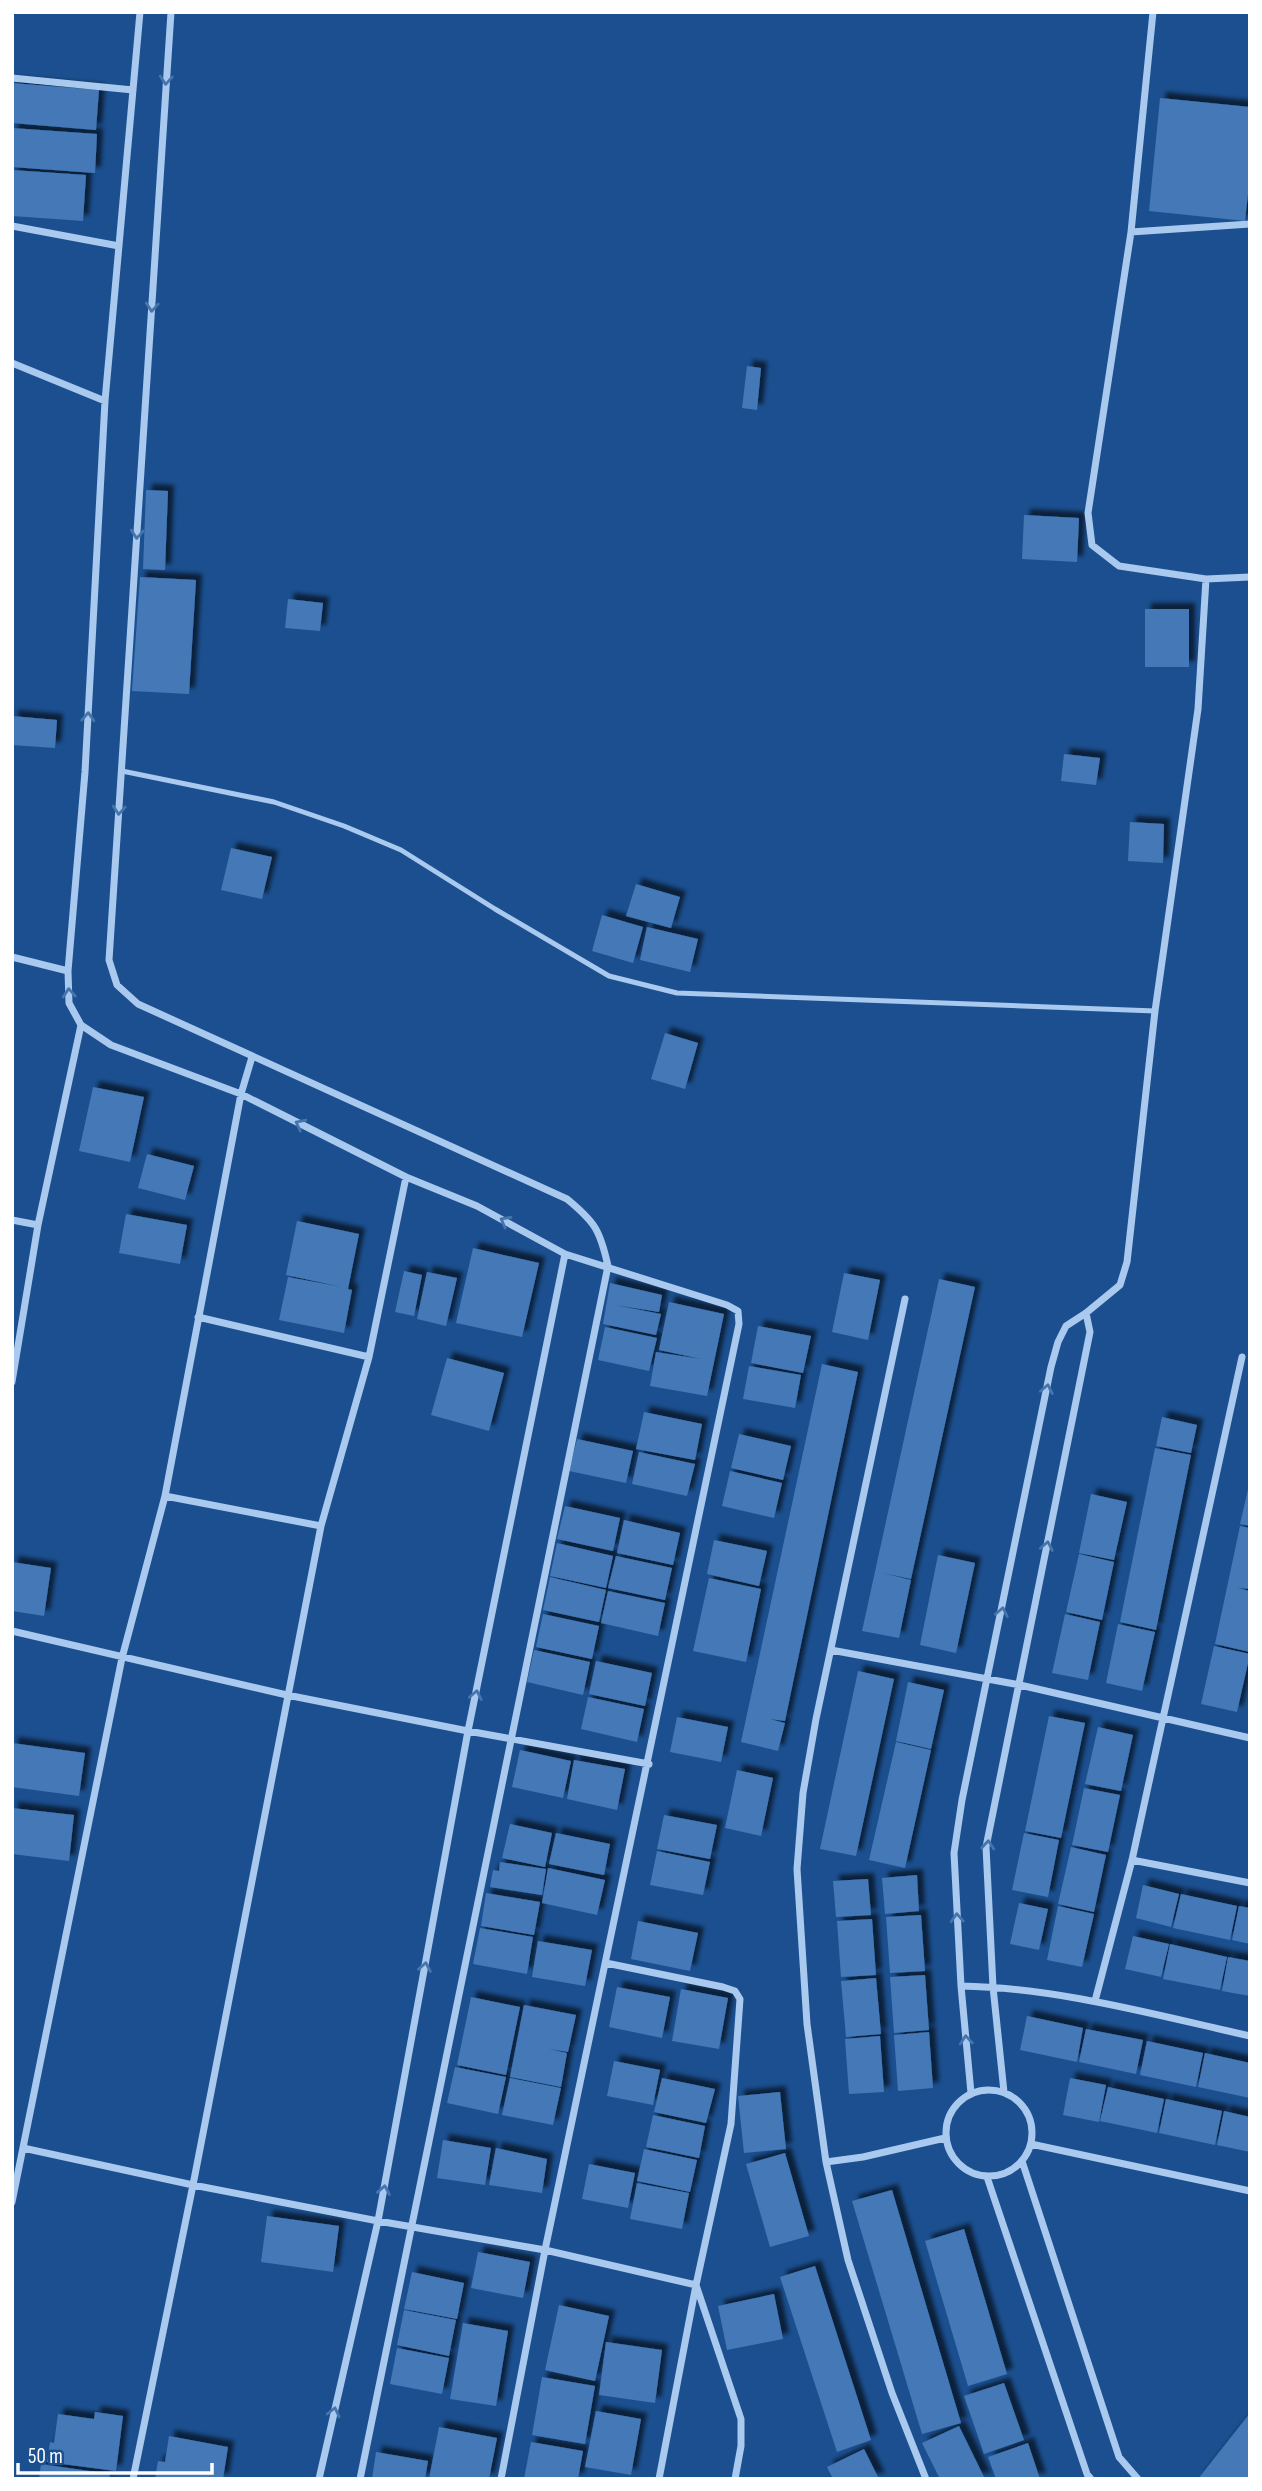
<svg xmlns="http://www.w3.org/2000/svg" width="1262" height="2491" font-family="'Sofia Sans Condensed',sans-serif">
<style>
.building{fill:#4478b7;filter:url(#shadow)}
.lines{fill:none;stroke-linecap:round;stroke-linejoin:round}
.service{stroke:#a9c9ee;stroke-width:5}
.minor{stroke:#a9c9ee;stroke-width:7}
.oneway{stroke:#4674ac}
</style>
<defs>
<filter id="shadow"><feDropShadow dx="6" dy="-6" stdDeviation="2" flood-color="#0009"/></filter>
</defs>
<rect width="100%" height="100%" fill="#1b4f8f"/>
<path class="building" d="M12,83L99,90L96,130L12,123Z
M1160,98L1250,107V176L1245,221L1149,211Z
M12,128L97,134L95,173L12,167Z
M12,170L86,175L83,221L12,216Z
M747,366L761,368L757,410L742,408Z
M146,490L168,491L165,570L143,569Z
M1024,515L1079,518L1077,562L1022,559Z
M140,577L196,580L189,694L132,691Z
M288,599L323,603L320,631L285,628Z
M1145,609H1189V667H1145Z
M12,716L57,720L55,748L12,745Z
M1064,754L1100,758L1096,785L1061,781Z
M1130,822L1164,824L1163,863L1128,861Z
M231,848L272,857L262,899L221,890Z
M636,884L680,897L671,928L626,916Z
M602,915L643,927L633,963L592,951Z
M647,927L698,939L690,972L640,960Z
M665,1033L698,1043L685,1089L651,1079Z
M93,1087L144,1097L130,1162L79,1151Z
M147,1154L194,1166L185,1200L138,1188Z
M126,1214L187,1225L180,1264L119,1253Z
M297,1221L359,1234L348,1289L352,1290L344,1333L279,1320L288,1277L342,1287L286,1275Z
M473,1248L539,1263L522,1337L456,1323Z
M404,1271L422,1275L414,1316L395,1312Z
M427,1272L457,1278L446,1326L417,1319Z
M844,1273L880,1280L868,1340L832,1332Z
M939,1279L975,1287L911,1579L883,1573L911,1580L899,1638L862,1631Z
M610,1283L662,1295L659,1312L615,1305L661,1314L656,1335L603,1324Z
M669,1302L724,1314L707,1396L650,1386L656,1352L701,1359L659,1350Z
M758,1326L811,1336L803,1373L751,1363Z
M605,1327L657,1338L649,1371L598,1360Z
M447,1358L504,1373L489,1431L431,1415Z
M822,1364L858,1372L785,1721L770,1719L785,1723L778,1751L741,1742Z
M749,1366L801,1375L795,1408L743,1399Z
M644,1412L702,1424L695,1460L636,1449Z
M1162,1417L1197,1425L1191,1453L1156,1446Z
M739,1434L791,1446L783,1480L731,1468Z
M577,1439L633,1451L626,1483L569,1471Z
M1155,1448L1191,1455L1156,1630L1120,1622Z
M639,1452L695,1464L687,1496L632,1484Z
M730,1471L782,1483L774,1518L722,1506Z
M1249,1485H1250V1526L1240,1524Z
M1091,1494L1127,1502L1114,1560L1079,1553Z
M565,1506L620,1518L613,1551L557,1539Z
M624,1520L680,1533L673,1565L617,1553Z
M1240,1526L1250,1528V1589L1238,1588L1250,1591V1652L1215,1644Z
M714,1540L767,1551L759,1586L707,1574Z
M557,1543L613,1556L606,1588L550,1576Z
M1079,1554L1114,1562L1102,1620L1066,1612Z
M938,1555L975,1563L956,1653L920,1645Z
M616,1556L672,1568L665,1600L608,1588Z
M12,1562L51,1568L44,1616L12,1611Z
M550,1577L606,1590L599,1622L543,1610Z
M709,1578L761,1589L746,1662L693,1651Z
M608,1591L665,1603L658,1636L601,1623Z
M543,1614L599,1626L592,1659L536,1647Z
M1065,1614L1100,1622L1088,1680L1052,1673Z
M1118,1624L1155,1632L1142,1691L1106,1683Z
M1214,1646L1250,1654L1237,1712L1201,1704Z
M534,1650L590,1662L583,1695L527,1682Z
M596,1661L652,1673L645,1706L589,1694Z
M858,1671L894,1679L856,1856L820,1849Z
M908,1682L944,1690L931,1749L896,1741Z
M588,1697L644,1709L637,1742L581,1729Z
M1049,1716L1085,1723L1061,1838L1025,1831Z
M677,1717L728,1727L721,1762L670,1752Z
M1098,1727L1133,1735L1121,1791L1085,1784Z
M896,1742L931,1750L905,1868L869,1860Z
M12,1743L85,1753L79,1796L12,1787Z
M520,1750L571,1761L563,1798L512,1787Z
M574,1760L625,1769L617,1810L567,1799Z
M737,1770L773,1778L761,1836L725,1828Z
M1084,1788L1120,1795L1108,1852L1072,1845Z
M12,1808L74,1815L69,1861L12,1854Z
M664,1815L717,1825L710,1859L657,1849Z
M510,1824L552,1833L545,1867L502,1858Z
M556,1833L610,1844L604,1875L549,1864Z
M1024,1833L1059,1840L1048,1897L1012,1890Z
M1071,1847L1106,1855L1094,1912L1058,1904Z
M657,1851L710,1862L703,1895L650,1885Z
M500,1862L546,1869L542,1895L490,1887L493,1870L499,1871Z
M548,1868L605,1880L597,1915L542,1903Z
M917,1875L919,1911L885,1914L882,1878Z
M868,1879L871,1915L836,1917L833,1881Z
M1143,1885L1179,1894L1171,1927L1136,1918Z
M486,1893L540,1902L534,1935L481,1926Z
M1181,1894L1237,1906L1230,1940L1173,1928Z
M1019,1903L1048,1909L1039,1950L1010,1944Z
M1058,1906L1094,1914L1082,1967L1047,1960Z
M1239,1906L1250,1908V1944L1232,1940Z
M921,1915L925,1971L890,1973L886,1917Z
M872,1919L876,1975L841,1977L837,1921Z
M638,1921L698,1933L690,1971L631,1959Z
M480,1928L533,1937L527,1974L473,1964Z
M1133,1936L1169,1944L1161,1977L1125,1969Z
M538,1941L592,1950L585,1986L532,1977Z
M1170,1944L1227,1957L1220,1990L1163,1979Z
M1228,1957L1250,1961V1996L1222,1991Z
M925,1975L929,2030L894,2033L890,1977Z
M876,1978L881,2034L846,2037L841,1981Z
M617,1987L670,1997L662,2038L609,2027Z
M681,1989L728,1998L719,2049L672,2041Z
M471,1997L520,2007L506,2075L457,2065Z
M524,2005L576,2015L568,2052L549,2049L567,2053L561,2087L510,2077Z
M1027,2016L1083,2028L1077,2062L1020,2050Z
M1086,2029L1143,2040L1136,2074L1079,2062Z
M929,2032L933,2088L898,2091L894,2035Z
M880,2036L884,2092L849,2094L845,2039Z
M1147,2041L1203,2053L1196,2087L1140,2075Z
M1205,2053L1250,2063V2098L1198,2087Z
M614,2061L660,2070L653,2105L607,2096Z
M455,2067L506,2077L498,2114L447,2103Z
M510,2078L561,2088L553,2125L502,2115Z
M662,2078L715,2089L706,2123L654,2112Z
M1070,2078L1106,2085L1099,2122L1063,2115Z
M1108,2087L1164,2099L1157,2133L1100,2121Z
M780,2092L786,2149L744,2153L738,2096Z
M1166,2099L1222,2111L1215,2145L1159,2133Z
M1224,2111L1250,2117V2152L1217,2145Z
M653,2115L705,2126L699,2158L646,2147Z
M443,2140L491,2148L485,2185L437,2178Z
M496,2148L547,2159L542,2193L489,2185Z
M644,2149L697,2160L690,2192L637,2181Z
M785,2153L809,2236L770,2247L746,2164Z
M589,2164L635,2173L628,2208L582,2199Z
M637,2183L689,2193L682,2229L630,2219Z
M892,2190L961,2423L922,2434L852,2201Z
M267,2216L339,2226L333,2272L261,2262Z
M964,2229L1007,2374L968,2386L925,2241Z
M478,2252L530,2262L523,2298L471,2288Z
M815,2266L871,2440L837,2452L780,2277Z
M412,2272L464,2283L457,2319L404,2309Z
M774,2294L783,2339L727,2350L718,2306Z
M559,2305L609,2316L595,2381L545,2370Z
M404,2310L456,2320L449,2356L397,2345Z
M463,2323L508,2331L496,2406L450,2399Z
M606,2342L662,2350L655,2403L599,2395Z
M397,2348L449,2358L442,2394L390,2384Z
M542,2377L595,2386L585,2444L532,2435Z
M1004,2383L1024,2440L984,2454L964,2396Z
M596,2411L641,2419L631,2475L585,2467Z
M95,2412L123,2416L116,2471L47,2462L50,2442L54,2443L58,2414L94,2419Z
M1250,2413V2479H1198Z
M959,2426L985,2479H940L922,2443Z
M439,2427L497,2438L489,2479H429Z
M169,2436L228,2447L223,2479H155L158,2461L165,2462Z
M531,2442L583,2451L578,2479H524Z
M1028,2443L1040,2479H996L988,2457Z
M864,2449L879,2479H833L827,2467Z
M376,2452L428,2461L425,2479H372Z
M41,2464L110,2474L109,2479H39Z"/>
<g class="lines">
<path class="service" d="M122,771L274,802L344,826L401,850L495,909L609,976L677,993L1155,1011"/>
<path class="minor" d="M140,12L105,401L85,772L68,971L69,1003L81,1025L111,1045L241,1094L406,1177L477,1206L565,1254L727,1305L738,1311L739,1324L545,2250L501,2479
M171,12L109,960L117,985L138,1004L567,1199C595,1222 600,1230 608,1266L360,2479
M1153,12L1131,232L1088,513L1092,545L1119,566L1206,579L1250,577
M12,78L133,90
M12,226L119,246
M1131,232L1250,224
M12,363L105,401
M12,957L68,971
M12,1220L38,1225
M905,1299L816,1719L803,1793L797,1869L807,2024L826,2162L848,2260L892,2393L926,2479
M198,1317L369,1357
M12,1382L38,1225L81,1025
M165,1496L321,1526
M12,1631L287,1695L468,1731L649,1764
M831,1650L1020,1685L1250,1738
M1132,1860L1250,1883
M606,1963L723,1987L735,1991L740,1999L731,2124L696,2285L741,2419V2446L735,2479
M961,1986C1059,1988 1155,2015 1250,2036
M1095,2001L1132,1860L1242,1357
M946 2133a43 43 0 1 1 86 0a43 43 0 1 1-86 0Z
M1004,2092L993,1987L986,1847L1090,1332L1086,1313
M971,2093L961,1986L954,1853L962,1800L1051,1367L1058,1342L1066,1326L1086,1313L1120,1285L1127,1262L1155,1011L1198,709L1206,579
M1031,2144L1250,2191
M23,2148L193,2185L378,2221L545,2250L696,2285L659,2479
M1022,2161L1119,2457L1138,2479
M826,2162L863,2157L945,2138
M987,2177L1087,2474L1091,2479
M12,2202L122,1658L165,1496L241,1094L252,1057
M133,2479L193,2185L321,1526L369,1357L406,1177
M319,2479L378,2221L468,1731L565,1254"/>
</g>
<defs><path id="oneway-chevron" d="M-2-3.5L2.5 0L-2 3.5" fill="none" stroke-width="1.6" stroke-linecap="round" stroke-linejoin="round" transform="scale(1.75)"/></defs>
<g class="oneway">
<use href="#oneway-chevron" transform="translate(166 80) rotate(94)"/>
<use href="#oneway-chevron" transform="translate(152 307) rotate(94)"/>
<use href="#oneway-chevron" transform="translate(137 534) rotate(94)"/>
<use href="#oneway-chevron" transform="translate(88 717) rotate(-87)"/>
<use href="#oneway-chevron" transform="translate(119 810) rotate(94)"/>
<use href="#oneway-chevron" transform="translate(69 993) rotate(-94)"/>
<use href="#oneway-chevron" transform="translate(300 1124) rotate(-153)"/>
<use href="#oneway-chevron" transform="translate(505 1221) rotate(-151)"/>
<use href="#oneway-chevron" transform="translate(1047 1389) rotate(-79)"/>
<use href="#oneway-chevron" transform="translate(1047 1546) rotate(-79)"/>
<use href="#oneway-chevron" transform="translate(1002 1612) rotate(-79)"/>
<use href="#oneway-chevron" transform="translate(476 1695) rotate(-79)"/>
<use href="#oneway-chevron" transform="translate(988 1845) rotate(-85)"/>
<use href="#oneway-chevron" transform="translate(957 1918) rotate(-93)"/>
<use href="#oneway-chevron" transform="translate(425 1967) rotate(-80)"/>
<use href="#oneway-chevron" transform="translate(966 2040) rotate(-95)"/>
<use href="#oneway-chevron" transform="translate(384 2190) rotate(-80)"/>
<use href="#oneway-chevron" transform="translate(334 2412) rotate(-77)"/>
</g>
<rect width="1262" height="2491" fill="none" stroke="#ffffff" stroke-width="28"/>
<path d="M18 2463v10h194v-10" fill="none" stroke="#ffffff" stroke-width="3.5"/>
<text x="28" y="2463" font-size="21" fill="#ffffff" stroke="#1b4f8f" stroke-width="5" paint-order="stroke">50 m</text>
</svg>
